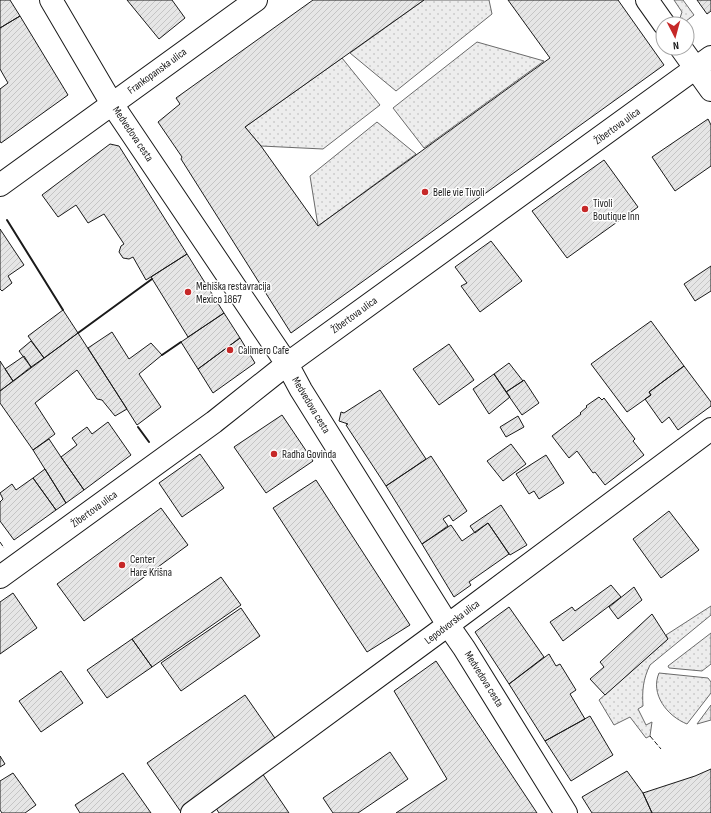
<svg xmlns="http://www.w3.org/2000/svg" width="711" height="813" font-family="'Sofia Sans Condensed',sans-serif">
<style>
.grass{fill:url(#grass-dots);stroke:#6a6a6a}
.building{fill:url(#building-hatch);stroke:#1a1a1a}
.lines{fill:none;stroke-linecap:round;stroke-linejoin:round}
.minor-casing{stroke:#1a1a1a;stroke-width:24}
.minor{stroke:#fff;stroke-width:22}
.fence{stroke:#1a1a1a;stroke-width:1;stroke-dasharray:5 2;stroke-linecap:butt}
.wall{stroke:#1a1a1a;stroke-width:2}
.poi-dot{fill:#c62828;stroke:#fff;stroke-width:1.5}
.labels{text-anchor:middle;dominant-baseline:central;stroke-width:3;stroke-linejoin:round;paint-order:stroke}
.street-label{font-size:11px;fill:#1a1a1a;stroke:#fff}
.poi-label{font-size:11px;fill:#1a1a1a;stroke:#fff;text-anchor:start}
</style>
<defs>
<pattern id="grass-dots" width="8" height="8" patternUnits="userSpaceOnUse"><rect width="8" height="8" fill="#ededed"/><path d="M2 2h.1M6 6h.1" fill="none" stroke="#cbcbcb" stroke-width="1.8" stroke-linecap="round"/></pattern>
<pattern id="building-hatch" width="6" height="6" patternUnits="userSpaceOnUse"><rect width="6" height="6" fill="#e6e6e6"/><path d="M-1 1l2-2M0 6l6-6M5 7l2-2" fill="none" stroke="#c5c5c5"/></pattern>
</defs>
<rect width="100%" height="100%" fill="#fff"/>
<path class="grass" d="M424,0H489L492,14L396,91L350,53Z
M674,0H683L694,15L682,24H679V21L682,12Z
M477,42L544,61L424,148L393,108Z
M342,58L380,105L323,149L261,146L245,127Z
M377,122L416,154L318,226L310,176Z
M711,606V615L650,665C643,679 642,691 643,706L638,709L646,725L652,722L650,736L646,738L630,717L614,725L599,700L668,639L666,635Z
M711,633V664L702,671L669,668L668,666Z
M659,673L708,678L711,682V693L687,724C667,716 650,694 659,673Z
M711,705V720L697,724Z"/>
<path class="building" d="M0,0H10L20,16L0,28Z
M127,0H172L185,18L159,39Z
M313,0H424L245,127L261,146L318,226L550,58L508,0H618L664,65L291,333L181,159L182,157L158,122L180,104L176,98Z
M697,0H711V11L707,14Z
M20,16L68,95L1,143L0,141V89L8,83L0,69V28Z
M708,119L711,125V166L675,191L652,157Z
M110,144L119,146L187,254L146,280L133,257L129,259L123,258L119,252L121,246L124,244L104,214L88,223L76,205L58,217L42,195Z
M604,160L638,207L567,258L532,211Z
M0,229L24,265L8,276L12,283L2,291L0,289Z
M491,241L522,281L480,312L461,286L467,283L455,267Z
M187,254L224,313L188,337L151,277Z
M711,266V291L695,301L684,284Z
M63,310L78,333L44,358L28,336Z
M224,313L240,338L198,369L181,342Z
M651,321L684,366L649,392L651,395L627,412L591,364Z
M112,332L129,359L151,343L162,355L139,374L161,407L137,425L88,348Z
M78,333L127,409L115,416L102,400L97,399L77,370L35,403L55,434L33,450L0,403V391Z
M240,338L255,363L213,393L198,369Z
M31,341L44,358L31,367L19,351Z
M449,344L474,380L439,405L413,369Z
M24,356L31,367L13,381L5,369Z
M0,361L13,381L0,391Z
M509,363L523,381L506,392L494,374Z
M684,366L711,402V406L678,430L669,417L662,423L645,399L651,395L649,392Z
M494,374L510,397L489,414L473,389Z
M524,380L539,403L522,415L506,392Z
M380,390L426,459L386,486L346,425L348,424L339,421L341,412L344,413Z
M599,397L602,400L604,398L635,439L633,441L644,455L605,485L595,472L593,473L577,451L569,458L552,436L581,414L580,413L587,407L586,406Z
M282,415L313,461L266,493L234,447Z
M518,416L524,427L506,437L500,427Z
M108,422L131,455L84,490L61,457L77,445L72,438L87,427L92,434Z
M49,439L61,457L84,490L66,503L33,450Z
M511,444L526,464L503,481L487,461Z
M200,454L224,488L182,517L159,483Z
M546,455L564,483L539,499L534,491L529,494L516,474Z
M431,456L467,511L453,521L449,515L443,519L448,526L422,544L386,486Z
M45,469L66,503L56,510L33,478Z
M33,478L56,510L14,540L0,521V502L3,499L0,493L12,484L16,490Z
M316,480L410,625L367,652L273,508Z
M501,505L527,545L510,555L488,523L475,533L470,526Z
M161,508L188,545L84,621L57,584Z
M669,511L699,550L661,578L633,539Z
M488,523L509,554L469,582L471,585L454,597L422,544L451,525L462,541Z
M221,577L241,605L152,667L132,639Z
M611,585L621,597L563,641L550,622L572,607L575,611Z
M634,587L642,600L618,619L609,607Z
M13,593L37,628L0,654V602Z
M509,607L544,657L509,684L475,632Z
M241,608L260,636L181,691L161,663Z
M652,614L668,639L605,695L590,679L604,667L600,662Z
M132,639L152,667L107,698L87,670Z
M549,654L556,666L560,664L576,690L570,694L585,719L545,741L509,684Z
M436,661L537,813H396L447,779L394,691Z
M61,671L83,703L41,732L19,701Z
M245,695L279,744L181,812L147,763Z
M590,716L613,755L571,781L545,741Z
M390,752L408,779L358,813H333L323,798Z
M0,756L5,764L0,767Z
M711,769V813H652L643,793L695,776Z
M627,771L643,793L652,813H592L582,797Z
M13,773L36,805L25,813H2L0,810V781Z
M123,773L151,813H80L75,805Z
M262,773L289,813H219L214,805Z"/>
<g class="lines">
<defs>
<path id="minor" d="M51,0L112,104L287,364L301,390L448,625L464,648L566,813
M647,0L664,24
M681,48L711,90
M0,185L256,0
M0,577L214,422L287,364L711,57
M192,813L448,625L711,429"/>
</defs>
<use href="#minor" class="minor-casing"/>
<use href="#minor" class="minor"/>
<path class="fence" d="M0,542L4,548
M650,736L661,749"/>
<path class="wall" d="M7,220L63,310
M78,333L152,279
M162,355L181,342
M138,427L149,442"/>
</g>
<g class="poi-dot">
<circle cx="425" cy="192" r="4"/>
<circle cx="585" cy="209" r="4"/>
<circle cx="188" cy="292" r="4"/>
<circle cx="230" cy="350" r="4"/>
<circle cx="274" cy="454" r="4"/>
<circle cx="122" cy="565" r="4"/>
</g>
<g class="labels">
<g class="street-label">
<text transform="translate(157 71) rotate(-36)">Frankopanska ulica</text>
<text transform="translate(617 126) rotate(-36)">Žibertova ulica</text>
<text transform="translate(133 134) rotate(56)">Medvedova cesta</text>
<text transform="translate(354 315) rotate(-36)">Žibertova ulica</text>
<text transform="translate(311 405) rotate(59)">Medvedova cesta</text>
<text transform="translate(94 509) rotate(-36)">Žibertova ulica</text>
<text transform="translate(452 622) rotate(-37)">Lepodvorska ulica</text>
<text transform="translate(484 679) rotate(58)">Medvedova cesta</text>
</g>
<g class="poi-label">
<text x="433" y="192">Belle vie Tivoli</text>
<text x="593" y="203">Tivoli<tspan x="593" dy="13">Boutique Inn</tspan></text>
<text x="196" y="286">Mehiška restavracija<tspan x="196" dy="13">Mexico 1867</tspan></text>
<text x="238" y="350">Calimero Cafe</text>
<text x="282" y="454">Radha Govinda</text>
<text x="130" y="559">Center<tspan x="130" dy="13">Hare Krišna</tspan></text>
</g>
</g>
<g transform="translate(675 36) rotate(174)"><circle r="19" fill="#ffffff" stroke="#a3a3a3"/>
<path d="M0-3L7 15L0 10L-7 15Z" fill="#c62828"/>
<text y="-6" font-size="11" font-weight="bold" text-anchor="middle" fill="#1a1a1a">N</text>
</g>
</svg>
